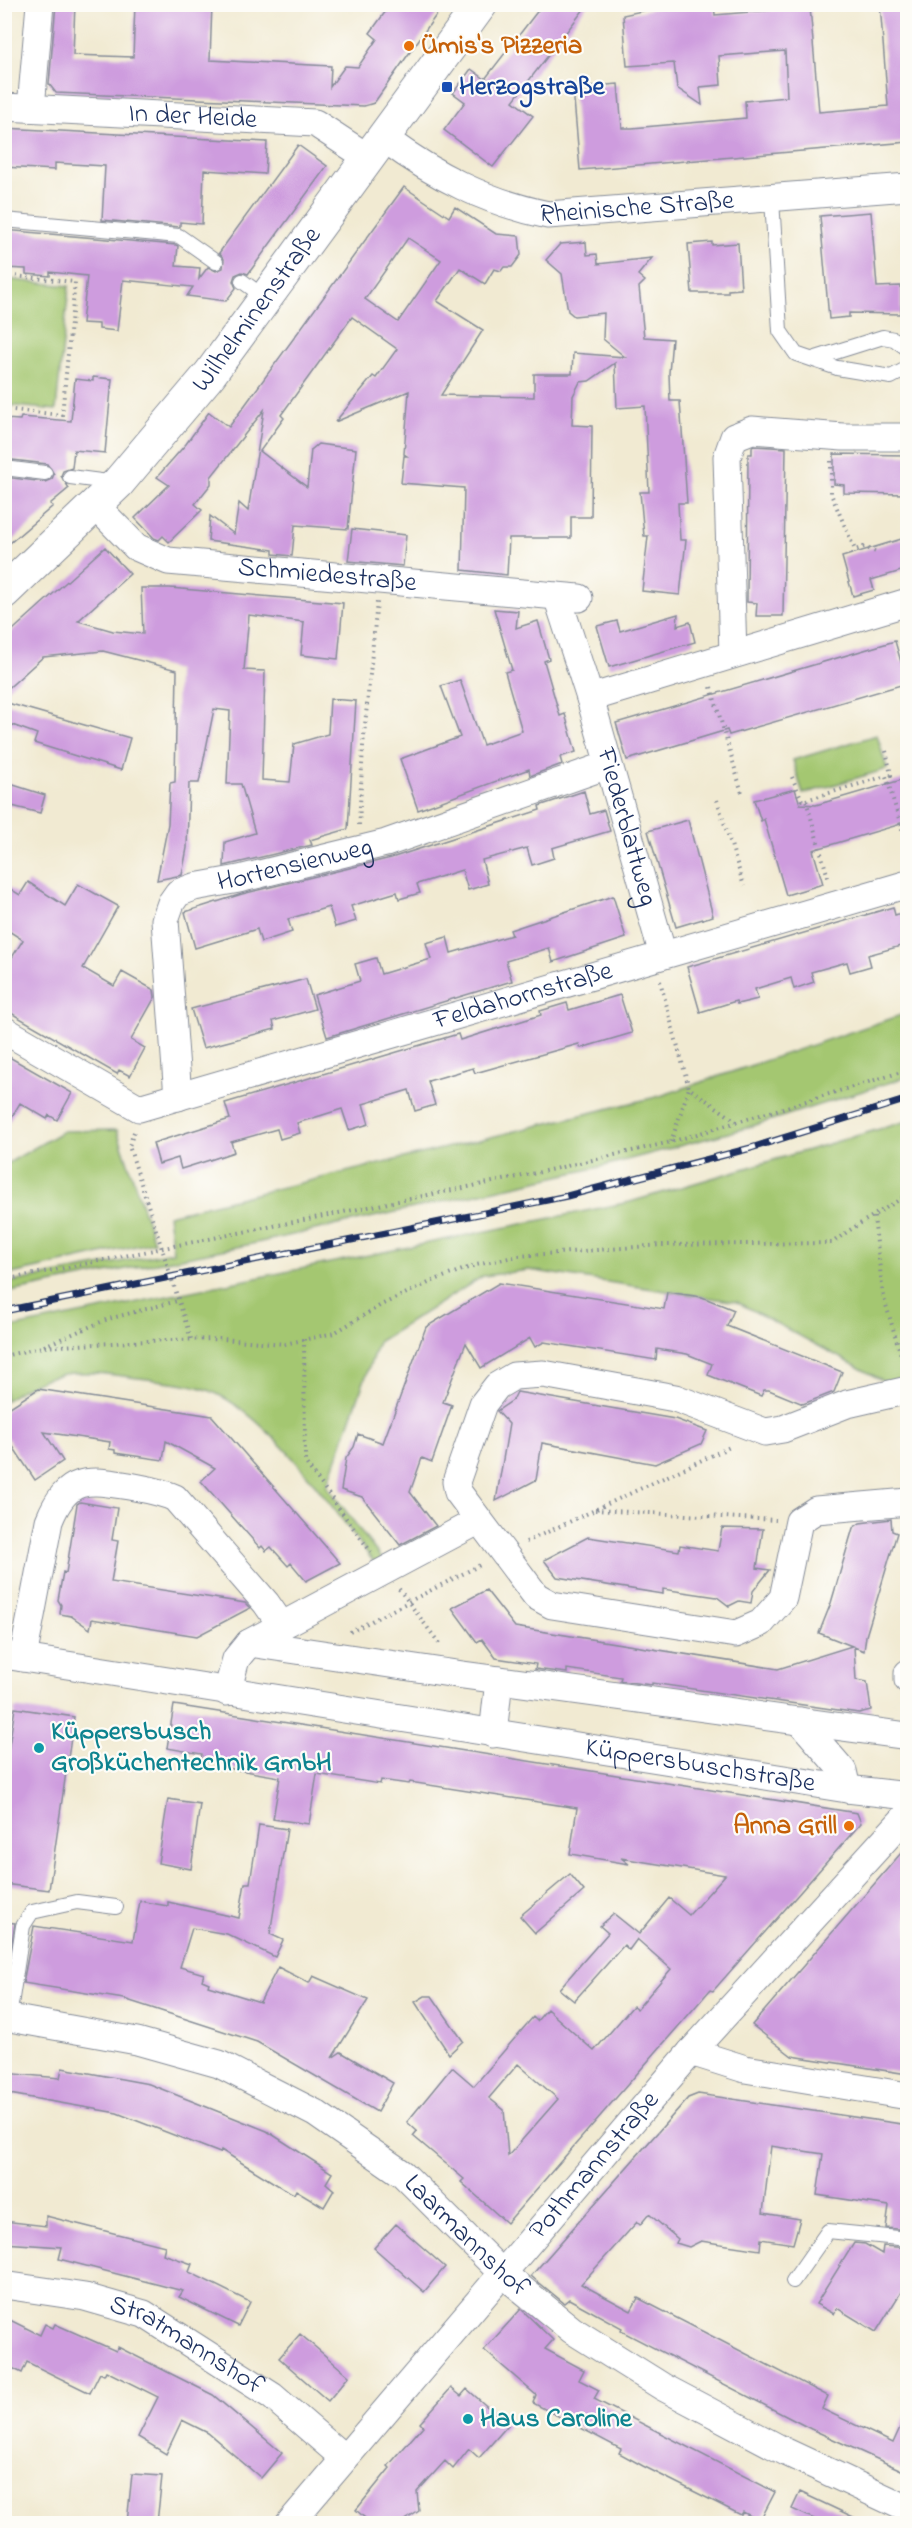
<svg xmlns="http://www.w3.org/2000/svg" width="912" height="2528" font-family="'Indie Flower',sans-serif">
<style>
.green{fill:#a4c771;stroke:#607b68;stroke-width:1.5}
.building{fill:#ce9cde;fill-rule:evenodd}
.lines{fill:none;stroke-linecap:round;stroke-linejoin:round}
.service-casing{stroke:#868c98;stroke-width:16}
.minor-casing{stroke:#868c98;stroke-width:29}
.tertiary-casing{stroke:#868c98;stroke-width:35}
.path{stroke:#868c98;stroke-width:4;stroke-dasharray:1.5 4.5;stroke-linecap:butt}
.service{stroke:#fff;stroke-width:14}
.minor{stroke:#fff;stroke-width:27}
.tertiary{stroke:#fff;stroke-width:33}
.rail-casing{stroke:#1b2f5e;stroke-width:7}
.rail{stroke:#fdfcf7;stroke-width:4.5;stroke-dasharray:14;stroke-linecap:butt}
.food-dot{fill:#e8710a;stroke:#fdfcf7;stroke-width:2}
.transit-dot{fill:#1a4fb4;stroke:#fdfcf7;stroke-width:2}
.culture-dot{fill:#0f9aa8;stroke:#fdfcf7;stroke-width:2}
.labels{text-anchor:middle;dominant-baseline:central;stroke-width:4.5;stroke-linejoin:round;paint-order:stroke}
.food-label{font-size:27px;font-weight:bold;fill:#c56008;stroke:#fdfcf7;text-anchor:start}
.transit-label{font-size:27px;font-weight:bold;fill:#164399;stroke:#fdfcf7;text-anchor:start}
.street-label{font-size:27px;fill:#1b2f5e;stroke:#fdfcf7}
.culture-label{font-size:27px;font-weight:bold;fill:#0d838f;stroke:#fdfcf7;text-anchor:start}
</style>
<rect width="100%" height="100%" fill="#fdfcf7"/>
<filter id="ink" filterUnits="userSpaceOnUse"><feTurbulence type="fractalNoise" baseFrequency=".0167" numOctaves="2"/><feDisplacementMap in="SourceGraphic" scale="12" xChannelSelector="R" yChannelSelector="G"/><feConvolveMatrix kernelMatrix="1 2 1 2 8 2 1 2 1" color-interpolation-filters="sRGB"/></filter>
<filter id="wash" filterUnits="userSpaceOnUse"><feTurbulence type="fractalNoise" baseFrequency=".008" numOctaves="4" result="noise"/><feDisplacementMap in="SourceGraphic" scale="24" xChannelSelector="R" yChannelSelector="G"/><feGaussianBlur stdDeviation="1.35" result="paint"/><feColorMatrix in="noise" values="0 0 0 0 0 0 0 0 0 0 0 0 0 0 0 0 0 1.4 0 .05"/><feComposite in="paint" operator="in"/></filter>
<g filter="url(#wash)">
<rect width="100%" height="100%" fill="#f1ead2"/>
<path class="green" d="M5,279L69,286L56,410L5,405Z
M877,735L887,769L803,794L793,760Z
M907,1013V1077L743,1129L604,1166L247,1245L5,1293V1276L6,1283L173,1252L168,1215L660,1096Z
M907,1121V1379L889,1384L737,1302L529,1270L483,1276L378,1342L327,1486L384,1562L377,1566C337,1514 266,1407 202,1388C179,1381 153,1380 130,1377C78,1369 48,1369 5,1401V1329L630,1202Z
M117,1130L154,1242L7,1275L4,1262L5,1165L63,1131Z"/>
<g id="blocks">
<path class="building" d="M56,4H75L73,55L133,57L135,4H212L210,60L331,66L330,87L345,66L358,67L377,39L370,33L391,4H444L374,103L364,106L56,93L49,84Z
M543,4H588L513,101L533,116L493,167L444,130L465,102L453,93L471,69L485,79Z
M674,4H714L715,15L810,7L819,112L888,106L880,4H908V142L580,170L573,88L618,84L622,128H632L746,118L745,101L787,97L785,51L719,56L721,85L700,87L702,105L677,88L674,63L627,66L623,15Z
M4,128L267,142L265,174L204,170L202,224L180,222V227L102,220L105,166L55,163V170L4,167Z
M298,145L327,166L248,274L242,272L235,275L233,281L236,288L226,301L187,296L193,287L123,280L117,331L99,329V324L82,323L87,276L50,272V276L26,274V269L4,268V230L176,245L178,246L176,266L200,268L199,279L208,267L216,271L223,268L224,259L219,253Z
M404,187L449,217L455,207L496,234L519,236L521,255L512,267H504L501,271L494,269L485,284L460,268L437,301L483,330L441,395L534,397V374H572L573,353L625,357L603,339L604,313L574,316L568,311L562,274L546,260L560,244L586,242L587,255L597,254L598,264L652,258L638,275L645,281L639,287L644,337L672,339L669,373L670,401H680L687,503H678L680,540H686L680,595L642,591L648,536H644L640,492H649L645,406L617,408L615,363L589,381L580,382L573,396L572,425L592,426L591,517H571V538H509L507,575L462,570L464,488L401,483L404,456H407L404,454L409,391L335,422L373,376L376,378L397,349L352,317L281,415L284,418L260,451L307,487L311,450L318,444L356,449L348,529L295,525L292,556L273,554V550L208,541L210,516L234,534L239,503L248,511L264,410L211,477V484L195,504L202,510L169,542L163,536L159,540L154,538L135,518L169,485L157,477L186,444L209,412L229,427ZM408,238L441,260L398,322L365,299Z
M871,212L877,287L901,286V314L849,313V317L829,319L820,216Z
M712,242V245L738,243L741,289L728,290V293H692L688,244Z
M93,377L112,379L105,453L74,450L72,468L63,471L61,476L69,488L50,504L53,506L4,548V477L45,482L52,479L54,474L47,464L4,459V419L20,420L21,417L71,421L75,379L93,381Z
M754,446L786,448L783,616H756L757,603L747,602L748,454H752V447Z
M834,454L908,455V494L844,493V485L834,484Z
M352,529L406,535L403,566L348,561Z
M908,537V569L871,580L874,590L853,596L842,557Z
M105,547L130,574L78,621L113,631L143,634L141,588H170L343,603L338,659L301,655L304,622L249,615L244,670L265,671L262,780L290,782L294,744L328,734L330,699L356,701L348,829L310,840L312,845L224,866L225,842L255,833L241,784H227L230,711L214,709L199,783H189L187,848L182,875L157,880L168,824L170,783L175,782L177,670L103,651L43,657L4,692V638Z
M494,609L518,611L516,628L538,621L549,659L544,661L560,716L565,714L576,752L560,757L562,764L530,776L529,769L418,810L400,759L460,737L441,686L460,680L483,745L522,731L505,672L512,670Z
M678,614L677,626L690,622L695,642L609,667L597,626L617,621L620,631Z
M895,641L901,662L908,660V683L729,735L727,730L627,760L616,723Z
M4,702L130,738L121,770L34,743L37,734L4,722Z
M908,778V822L813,850L823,884L786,895L764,819L761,821L754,800L795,789L800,804L816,805Z
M4,782L45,795L40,813L4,804Z
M584,791L590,814L604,810L610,831L552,848L554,858L532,865L527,848L482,860L488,884L468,890L462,870L417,884L420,893L399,899L397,892L351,906L356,921L335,927L329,907L288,919L292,932L261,942L257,929L195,948L185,912L242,894L391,858L540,810L539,806Z
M688,820L713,916L676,927L648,831Z
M28,882L65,906L78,884L118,906L83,968L114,986L122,972L154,990L155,997L131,1040L145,1048L130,1076L119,1070L117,1074L4,1009V970L23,940L4,928V885L20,895Z
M613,896L626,938L553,962L549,948L506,961L512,981L327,1037L314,995L360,981L355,964L376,958L381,974L431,959L426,943L447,937L451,953L512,935L510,930Z
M893,907L895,915L908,911V944L868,955L871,966L850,972L847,962L811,972L814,982L794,989L791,978L755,989L758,999L737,1004L736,1001L700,1012L687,967Z
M306,979L315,1009L273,1021L275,1029L203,1048L191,1009Z
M620,995L632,1033L581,1048L579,1044L475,1073L473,1068L428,1081L435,1105L415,1111L409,1090L363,1104L369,1124L349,1130L342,1109L297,1123L300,1133L280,1139L277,1129L231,1142L234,1152L213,1159L181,1169L178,1158L159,1164L153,1143L230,1119L225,1103L458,1034L460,1040L541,1015L540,1011L567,1003L569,1010Z
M4,1054L72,1093L57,1120L49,1115L47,1119L20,1103L4,1130Z
M499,1283L664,1309L667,1292L702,1297L734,1310L727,1326L842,1372L834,1392L803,1404L769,1390H764L761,1396L708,1375L712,1364L687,1354L657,1349L656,1360L544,1342L535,1347L530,1338L481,1368L466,1343L443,1402L452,1405L432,1462L422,1458L410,1492L436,1526L400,1545L362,1497L341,1490L346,1458L354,1447L358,1434L383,1443L426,1327Z
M38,1389L212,1416L340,1563L306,1581L291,1563L288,1566L271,1547L266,1551L262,1546L260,1548L201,1481L215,1468L166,1441L163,1460L115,1453V1450L109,1449L110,1442L44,1432L63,1461L35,1480L4,1433V1411Z
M517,1392L675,1419L707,1431L701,1444L655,1464L542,1443L536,1480L496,1501L509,1424L497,1411L513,1400Z
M80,1502L117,1508L112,1540L118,1541L111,1582L245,1603L250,1608L197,1636L92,1619L90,1629L71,1616L60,1614L61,1605L58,1600L63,1572L66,1573L77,1504Z
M891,1519L892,1531L897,1533L866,1636L864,1651L854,1647L856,1680L867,1682L871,1710L859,1713L652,1683V1685L620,1681L621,1677L567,1669V1673L535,1669L536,1664L496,1658L482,1639L477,1642L452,1608L486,1590L515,1627L778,1669L852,1646L819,1633L831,1603L853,1528L860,1523Z
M722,1528L763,1529L757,1568L770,1570L753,1591L751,1603L739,1601L729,1606L717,1597L663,1589V1594L557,1577L544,1560L588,1537L679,1551L680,1545L718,1551Z
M174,1705L857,1813L861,1823L713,1991L710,1990L507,2223L461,2182L464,2179L413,2136L417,2131L407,2122L452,2067L474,2086L533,2017L537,2021L547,2009L594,2051L633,2006L637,2009L671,1969L637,1939L629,1950L624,1945L574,2001L559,1989L608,1933L600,1926L614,1914L639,1934L669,1898L689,1915L725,1875L621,1858L629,1864L570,1854L577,1808L410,1782L409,1784L381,1780L380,1784L317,1774L309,1824L273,1819L280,1777L227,1768V1764L201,1759L202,1754L167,1748ZM518,2064L558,2099L508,2156L504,2110L489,2098Z
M15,1708L74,1717L49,1890L4,1884V1777Z
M168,1799L200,1804L191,1869L158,1863Z
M259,1825L287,1829L270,1934L283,1940L275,1957L227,1934L192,1928L180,1967L204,1974L202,1980L209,1983L208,1986L260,2002L278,1967L309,1983L313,1976L368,2000L332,2058L341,2052L393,2083L377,2112L257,2042L124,1999L23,1983L34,1926L133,1941L140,1901L168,1906V1902L239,1918L245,1883H250Z
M908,1845V2074L792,2056L752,2025Z
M570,1874L584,1891L535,1933L520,1916Z
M4,1922L15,1923L6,1980H4Z
M425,1996H432L463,2041L449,2054L415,2002Z
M62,2068L149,2084L267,2131L332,2173L326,2183L334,2190L324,2207L296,2190L294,2194L284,2189L221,2150L220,2153L117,2113L4,2093V2073L60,2078Z
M698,2094L908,2125V2230L886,2228L889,2206L817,2195L823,2154L771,2146L763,2213L800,2219L793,2244L761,2239L760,2250L701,2241L689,2247L676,2243L678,2239L649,2214L640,2225L637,2222L581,2284L631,2311L638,2298L828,2396L822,2409L893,2443L908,2410V2473L811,2429L621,2331L622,2328L569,2299L564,2303L531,2276L688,2098Z
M46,2216L165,2246L163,2254L192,2264L189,2272L250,2302L238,2326L179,2297L183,2291L59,2259L62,2247L4,2243V2221L46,2226Z
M396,2224L445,2267L424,2292L374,2248Z
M854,2243L865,2244L882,2254L883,2246L908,2248V2281L876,2332L837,2308L834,2314L816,2304Z
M521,2309L553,2340L545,2349L584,2370L579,2380L599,2390L594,2399L775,2492L760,2521L743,2512L741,2515L643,2466L619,2453L621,2449L533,2403L536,2395L484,2350Z
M4,2317L40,2335L45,2324L53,2328L55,2324L116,2351L118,2347L213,2395L282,2453L261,2478L208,2433L182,2420L166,2454L138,2437L158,2397L106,2371L104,2375L100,2373L90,2393L27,2362L22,2373L4,2364Z
M300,2334L349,2376L328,2401L279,2358Z
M451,2388L461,2396L467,2389L508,2425L479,2458L469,2449L453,2469L445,2461L417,2492L419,2511L401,2523H367L366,2519L356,2510L390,2468L388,2466L423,2426L420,2423Z
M132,2474L162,2476L157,2523H127Z
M800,2492L866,2523H823L792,2509Z"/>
</g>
</g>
<g filter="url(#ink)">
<use href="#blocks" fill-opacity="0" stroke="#868c98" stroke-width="1.5"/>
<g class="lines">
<defs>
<path id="service" d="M772,199L780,331L796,354L837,368L891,377L908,368
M4,220L179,236L216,262
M242,281L267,299
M813,359L883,337L894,339L908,349
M4,468L45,473
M70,477L116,483
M9,2018L23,1926L32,1912L77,1902L116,1907
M793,2281L828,2231L908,2239"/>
<g id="minor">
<path id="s1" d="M4,107L315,123L370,159"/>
<path d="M31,108L40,4"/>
<path id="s2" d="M385,139C435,176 486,202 548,215L908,187"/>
<path id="s3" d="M96,506L136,547L168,561L579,598"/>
<path d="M557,596L590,698L908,602"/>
<path d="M733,654L727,457L734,437L752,430L843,437H908"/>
<path id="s4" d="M590,698L663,955"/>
<path id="s5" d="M4,1030L139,1108L908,884"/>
<path id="s6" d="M178,1097L165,920L171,903L178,893L194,887L239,879L386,843L608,765"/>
<path d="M908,1390L847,1404L783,1429L765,1432L675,1398L543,1374L514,1376L497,1386L483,1404L456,1482L458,1492L536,1596L552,1605L736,1634L761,1623L783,1598L799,1521L816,1510L908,1502"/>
<path d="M249,1643L463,1675L908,1736"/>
<path id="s7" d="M4,1655L847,1789L908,1796"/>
<path d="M23,1658L49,1521C67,1476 87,1479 129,1486C145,1489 160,1491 175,1498L266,1603L282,1626"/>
<path d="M908,1673V1680"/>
<path d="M227,1692L236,1659L249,1643L478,1521"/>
<path d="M800,1721L843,1771L847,1789"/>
<path d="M493,1734L499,1680"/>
<path id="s8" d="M4,2017L137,2041L219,2064L315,2113L403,2174L502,2273L572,2330L663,2387L786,2452L908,2509"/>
<path d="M691,2052L745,2069L908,2096"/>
<path id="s9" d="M4,2285L85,2297L144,2314L272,2396L344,2458"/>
<path id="s10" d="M289,2524L691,2052L908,1814"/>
</g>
<g id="tertiary">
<path id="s11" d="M4,592L118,483L210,374L481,4"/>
</g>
</defs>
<use href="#service" class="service-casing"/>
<use href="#minor" class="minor-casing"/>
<use href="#tertiary" class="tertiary-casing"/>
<path class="path" d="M4,275L75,282L62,415L4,409
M831,461V494L855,550L864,547L876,552
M904,629L908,639
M711,687L742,793
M886,751L891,775L886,776L908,849
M792,777L802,800H806L829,881
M717,800L744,886
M806,800L886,776
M359,825L363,746L377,602
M660,981L689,1088
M134,1132L129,1146L191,1339
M671,1142L689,1088L736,1121
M874,1217L883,1295L904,1365
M9,1279L523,1176L671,1142L908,1070
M304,1339L305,1462L371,1552
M44,1346L108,1319L177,1301
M4,1356L42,1347L166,1340L222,1339L285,1344L334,1333L383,1304L435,1280L476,1265L518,1256L662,1245L832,1243C856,1224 883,1211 908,1194
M595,1510L776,1520
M526,1542L732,1446
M399,1589L441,1646
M350,1632L482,1564"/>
<use href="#service" class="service"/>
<use href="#minor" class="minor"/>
<use href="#tertiary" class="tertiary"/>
<defs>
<path id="rail" d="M4,1311L567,1196L751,1148L908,1099"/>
</defs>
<use href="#rail" class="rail-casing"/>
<use href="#rail" class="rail"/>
</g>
</g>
<g class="food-dot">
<circle cx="409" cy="46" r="6"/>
<circle cx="849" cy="1826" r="6"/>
</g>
<rect class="transit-dot" x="441" y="81" width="12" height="12" rx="3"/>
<g class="culture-dot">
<circle cx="39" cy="1748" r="6"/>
<circle cx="468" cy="2419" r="6"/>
</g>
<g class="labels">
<g class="food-label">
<text x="421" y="46">Ümis's Pizzeria</text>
<text x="837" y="1826" text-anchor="end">Anna Grill</text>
</g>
<g class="transit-label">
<text x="459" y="87">Herzogstraße</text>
</g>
<g class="street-label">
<text stroke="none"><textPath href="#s1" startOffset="189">In der Heide</textPath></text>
<text stroke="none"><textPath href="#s2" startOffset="270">Rheinische Straße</textPath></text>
<text stroke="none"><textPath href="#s11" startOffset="380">Wilhelminenstraße</textPath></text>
<text stroke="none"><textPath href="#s3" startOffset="252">Schmiedestraße</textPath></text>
<text stroke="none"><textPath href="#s4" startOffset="134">Fiederblattweg</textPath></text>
<text stroke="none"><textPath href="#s6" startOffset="328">Hortensienweg</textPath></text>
<text stroke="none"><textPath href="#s5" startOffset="556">Feldahornstraße</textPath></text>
<text stroke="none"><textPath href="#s7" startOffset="705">Küppersbuschstraße</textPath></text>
<text stroke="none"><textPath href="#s10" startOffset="471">Pothmannstraße</textPath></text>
<text stroke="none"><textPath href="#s8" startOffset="524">Laarmannshof</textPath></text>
<text stroke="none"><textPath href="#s9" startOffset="195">Stratmannshof</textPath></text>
</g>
<g class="culture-label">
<text x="51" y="1732">Küppersbusch<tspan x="51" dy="31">Großküchentechnik GmbH</tspan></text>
<text x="480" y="2419">Haus Caroline</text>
</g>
</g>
<rect width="912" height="2528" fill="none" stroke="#fdfcf7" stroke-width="24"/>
</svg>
